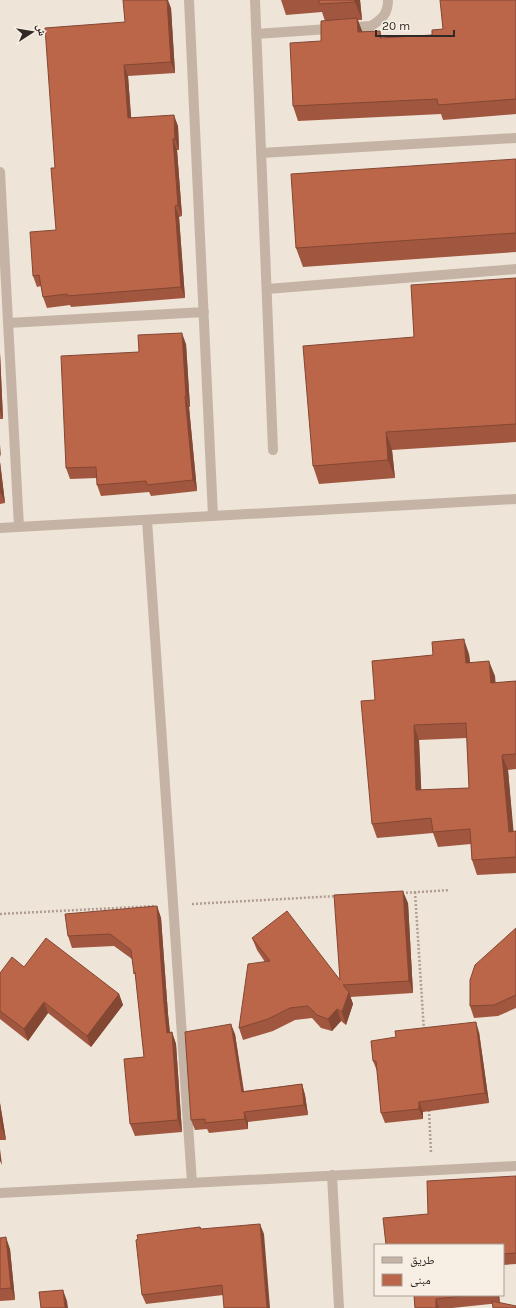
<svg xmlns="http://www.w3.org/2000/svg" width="516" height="1308" font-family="Karla,'Noto Naskh Arabic',sans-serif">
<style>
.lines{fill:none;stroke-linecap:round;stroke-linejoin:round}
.path{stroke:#b09e90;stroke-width:2.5;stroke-dasharray:2 2;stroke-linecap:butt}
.minor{stroke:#c5b4a5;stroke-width:10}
.wall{fill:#a1573f;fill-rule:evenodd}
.shaded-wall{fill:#834733}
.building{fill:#bb6549;stroke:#834733;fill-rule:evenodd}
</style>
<rect width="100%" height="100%" fill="#eee4d8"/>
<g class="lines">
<path class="path" d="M415,892L424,1031
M402,893L450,890
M192,904L337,896
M0,914L155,906
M429,1110L431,1153"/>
<path class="minor" d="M189,0L213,516
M255,0L273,450
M256,34L371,26C382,19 388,14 388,0
M261,153L516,138
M0,172L19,527
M267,289L516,269
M8,323L204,312
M147,520L192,1183
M0,528L516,499
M332,1175L339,1308
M0,1193L516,1166"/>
</g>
<path class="wall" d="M281,0H360L362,20H358L362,32L380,31L382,38L432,35L443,29L516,0V114L443,120L441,114L298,121L293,106L321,41L325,21L322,12L286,15Z
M171,8L175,73L128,76L131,118L178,126L179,150H177L182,216L179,217L185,298L71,307L70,305L47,308L43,297L41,286L37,287L33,276L56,230L55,168L125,22Z
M516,159V252L303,267L296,248Z
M516,278V442L392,450L395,478L319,484L313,466L414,337Z
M186,344L190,407H189L197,491L151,496L149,492L101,496L97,485V478L70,479L66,468L139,352Z
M0,353L3,419H0Z
M0,462L5,503L0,504Z
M469,654L470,663L495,676V683L516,681V769L508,770L513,832L516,831V873L477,875L472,860L471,844L438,847L433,833L377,838L372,824L375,700L433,655ZM467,738L469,788L421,790L419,740Z
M408,903L413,993L350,997L353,1004L346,1025L341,1021L332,1031L321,1028L312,1018L295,1020L273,1031L243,1040L239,1028L265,962L257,950L252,938L340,980Z
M157,906L161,918L168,1014L170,1032H172L176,1044L182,1132L135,1136L130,1124L144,1057L136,980L132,959L114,946L72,948L68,936Z
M516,928V1008L498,1016L474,1018L470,1006Z
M24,967L119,994L123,1005L91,1047L48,1013L28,1041L0,1019V973Z
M479,1032L489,1103L423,1112V1119L385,1123L381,1113L377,1071L373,1061Z
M235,1034L244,1091L302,1084L305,1095L308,1115L248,1122V1129L209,1133L207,1129L195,1130L191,1120Z
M0,1103L6,1140H0Z
M516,1176V1264L503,1265V1245L428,1214Z
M200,1227L201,1229L264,1234L223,1295L146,1304L142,1295Z
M0,1238L10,1249L15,1300L0,1301Z
M414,1295H499L500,1303L452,1308H415Z"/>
<path class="shaded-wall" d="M167,0H168L171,8L175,73L171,62Z
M355,0H360L362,20L355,2Z
M357,18L363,33L358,32Z
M124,65L128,76L132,129L128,118Z
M174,115L178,126L179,150L175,139Z
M173,139L177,150L182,216L178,205Z
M175,206L179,217L185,298L181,287Z
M182,333L186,344L190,407L186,396Z
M0,353L3,419L0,410Z
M185,396L189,407L197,491L193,480Z
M386,432L392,450L395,478L388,460Z
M0,445L1,457L0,454Z
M0,462L5,503L1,493L0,483Z
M464,639L469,654L472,678L466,663Z
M489,661L495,676L497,698L491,683Z
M414,725L419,740L422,805L416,790Z
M502,755L508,770L515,847L509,832Z
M403,891L408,903L413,993L409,981Z
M157,906L161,918L168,1014L171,1045L167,1033L164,1003Z
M349,992L353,1004L346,1025L342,1012Z
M119,994L123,1005L91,1047L87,1036Z
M44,1002L48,1013L28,1041L24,1029Z
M337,1009L341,1021L332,1031L328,1019Z
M476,1022L479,1032L489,1103L485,1093Z
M231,1024L235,1034L245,1102L242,1092Z
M172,1032L176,1044L182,1132L178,1120Z
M302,1084L305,1095L308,1115L304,1105Z
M419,1102L423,1112V1119L419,1109Z
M0,1103L6,1140L2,1129L0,1117Z
M244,1112L248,1122V1129L245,1119Z
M0,1149L2,1165L0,1161Z
M260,1224L264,1234L270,1308H267Z
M6,1237L10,1249L15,1300L11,1288Z
M63,1290L67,1301L68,1308H65Z
M497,1295H499L500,1303Z
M436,1299L439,1308H436Z"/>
<path class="building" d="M123,0H167L171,62L124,65L128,118L174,115L175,139H173L178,205L175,206L181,287L67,296V294L43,297L39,275L33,276L30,232L56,230L51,168H55L45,28L125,22Z
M319,0H355V2L319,4Z
M440,0H516V99L438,105L437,99L293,106L290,43L321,41V21L357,18L358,32L380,31V38L432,35V30L443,29Z
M516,159V233L296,248L291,174Z
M516,278V424L386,432L388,460L313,466L303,346L414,337L411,285Z
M182,333L186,396H185L193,480L147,485L146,481L97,485L96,467L66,468L61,356L139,352L138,335Z
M0,483L1,493H0Z
M464,639L466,663L489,661L491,683L516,681V754L502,755L509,832L516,831V857L472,860L470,829L433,832L431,818L372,824L361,701L375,700L372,661L433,655L432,642ZM466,723L469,788L416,790L414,725Z
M403,891L409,981L343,985L349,992L342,1012L337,1009L328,1019L317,1015L308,1006L290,1008L268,1019L239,1028L248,964L270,961L252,938L287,911L340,980L334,895Z
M157,906L164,1003L167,1033L172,1032L178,1120L130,1124L124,1059L144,1057L135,972L134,974L131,950L110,934L68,936L65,914Z
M516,928V995L494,1005L470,1006V980L475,965Z
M46,938L119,994L87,1036L44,1002L24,1029L0,1011V973L12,957L24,967Z
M476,1022L485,1093L419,1102V1109L381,1113L376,1061H373L371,1041L396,1037L395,1031Z
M231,1024L242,1092L302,1084L304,1105L244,1112L245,1119L205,1123V1119L191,1120L185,1032Z
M0,1117L2,1129H0Z
M516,1176V1253L503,1254V1245H386L383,1218L428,1214L427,1181Z
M260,1224L267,1308H224L222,1285L142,1295L136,1240L138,1239L137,1235L200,1227L201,1229Z
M6,1237L11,1288L0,1289V1238Z
M63,1290L65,1308H41L39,1292Z
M414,1295H471L436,1299V1308H415Z
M492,1301L516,1306V1308H493Z"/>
<rect x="374" y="1244" width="130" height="52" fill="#f7eee4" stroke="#a89f98"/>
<rect x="382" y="1257" width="20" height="6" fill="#c5b4a5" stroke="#a89f98"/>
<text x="410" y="1264" font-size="12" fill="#312926">طريق</text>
<rect x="382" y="1274" width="20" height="12" fill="#bb6549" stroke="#a89f98"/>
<text x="410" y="1284" font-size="12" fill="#312926">مبنى</text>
<g transform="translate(32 32) rotate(78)" stroke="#f7eee4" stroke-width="3" paint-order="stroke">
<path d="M0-3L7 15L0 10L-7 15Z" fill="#312926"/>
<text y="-6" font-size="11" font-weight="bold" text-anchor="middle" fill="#312926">ش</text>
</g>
<path d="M376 30v6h78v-6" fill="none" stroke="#312926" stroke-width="2"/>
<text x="382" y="30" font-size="12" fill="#312926" stroke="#f7eee4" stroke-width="3" paint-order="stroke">20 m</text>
</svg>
